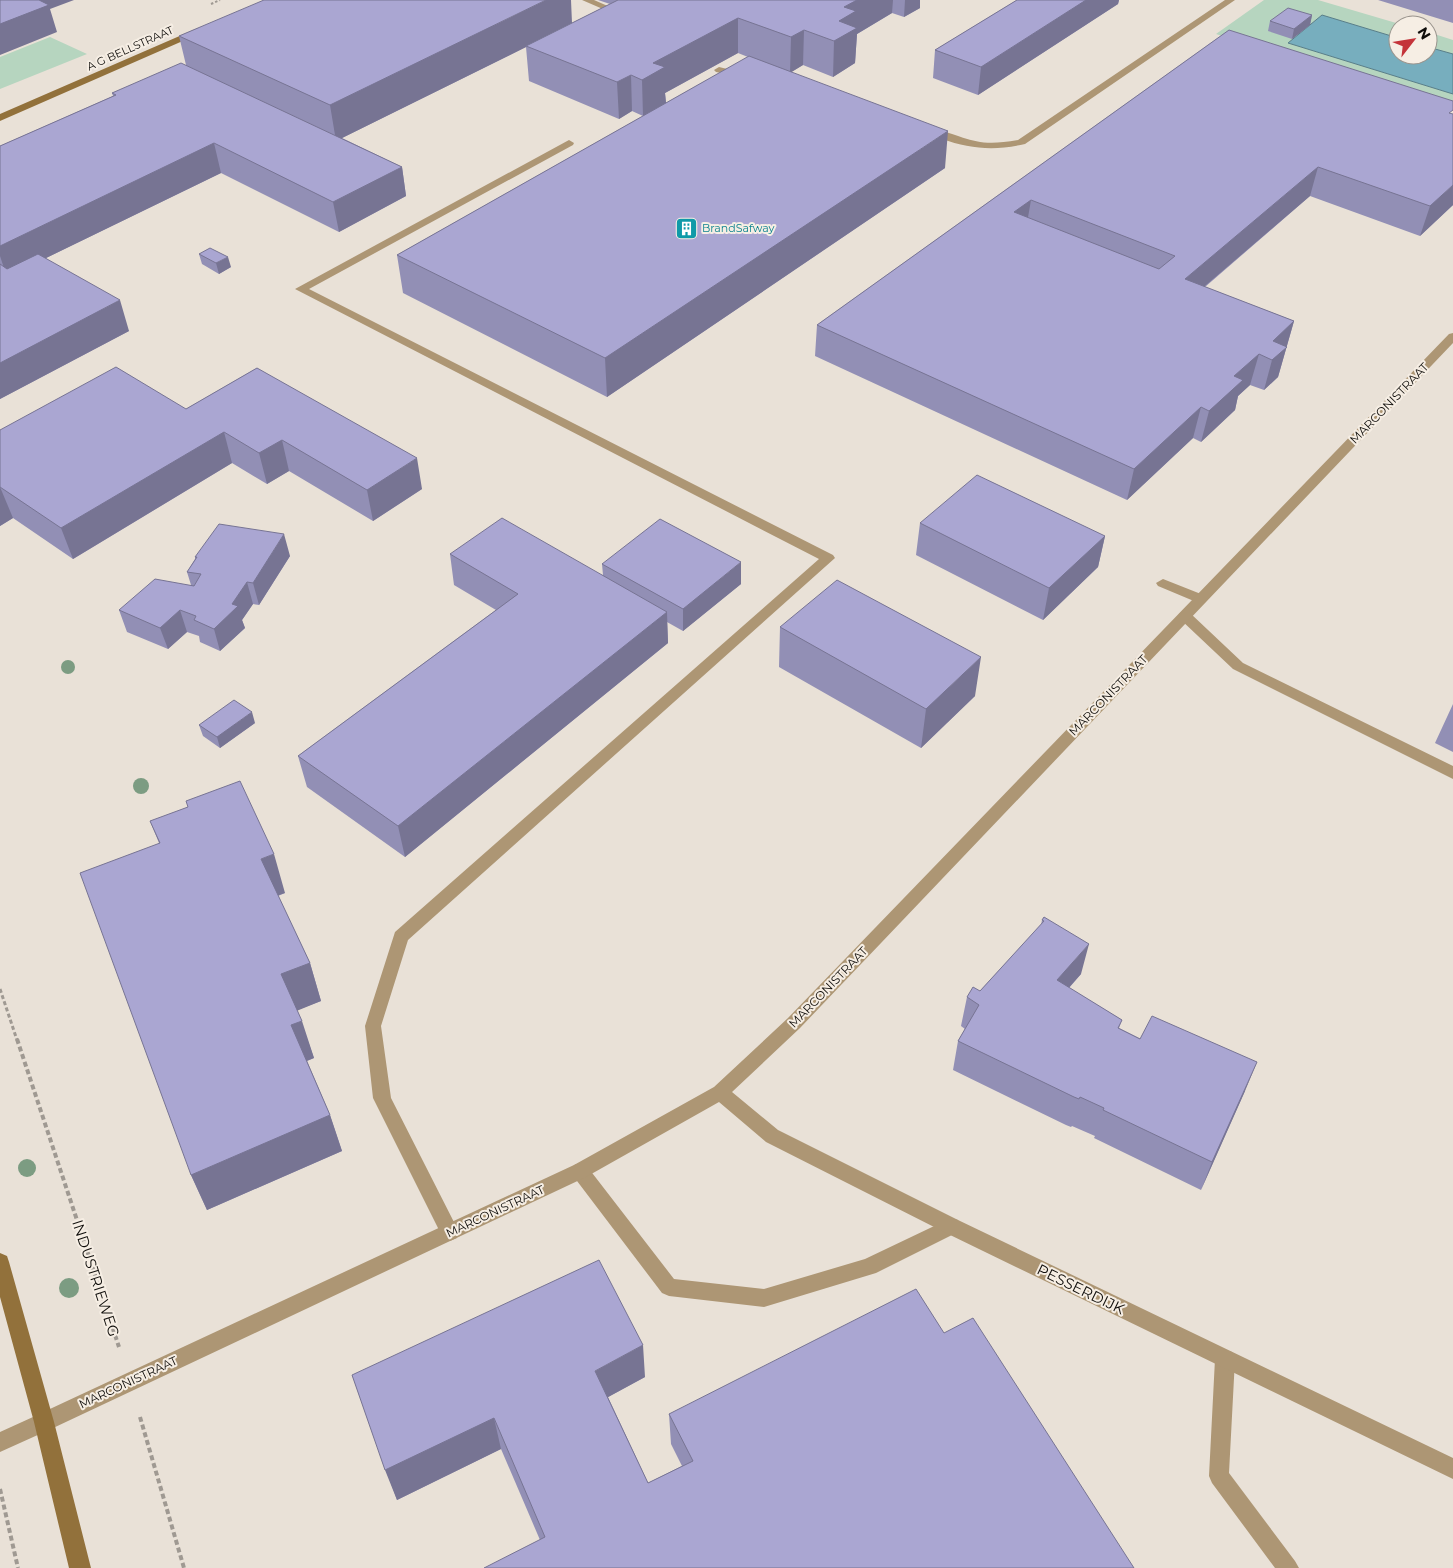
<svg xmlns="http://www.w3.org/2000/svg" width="1453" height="1568" font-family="Montserrat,sans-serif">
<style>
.green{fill:#b6d5bf}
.water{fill:#77aebe;stroke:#587e88}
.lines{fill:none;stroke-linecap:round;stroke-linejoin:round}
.path-far2{stroke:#9f9992;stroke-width:2;stroke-dasharray:2.5 2;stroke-linecap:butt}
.path-far1{stroke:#9f9992;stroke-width:3;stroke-dasharray:4 2.5;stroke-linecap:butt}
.path{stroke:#9f9992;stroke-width:4;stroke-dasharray:5 3;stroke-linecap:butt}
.lane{fill:#ad9674;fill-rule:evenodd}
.street{fill:#ad9674;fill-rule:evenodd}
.secondary{fill:#92713b;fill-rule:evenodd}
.tree{fill:#7c9c82}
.wall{fill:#928fb5;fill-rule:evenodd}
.shaded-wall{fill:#777493}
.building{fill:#aaa6d2;stroke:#777493;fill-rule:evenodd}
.labels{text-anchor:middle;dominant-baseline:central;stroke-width:4;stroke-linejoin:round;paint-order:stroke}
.far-street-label{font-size:11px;fill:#0f0d0a;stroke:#f6eee4}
.far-culture-label{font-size:11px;fill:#0d838f;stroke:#f6eee4;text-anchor:start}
.street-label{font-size:12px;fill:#0f0d0a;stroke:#f6eee4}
.near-street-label{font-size:15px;fill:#0f0d0a;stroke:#f6eee4}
</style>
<rect width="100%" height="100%" fill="#e9e1d7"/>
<path class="green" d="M1264,0H1318L1403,25H1398V38L1322,15L1288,43L1453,94V107L1216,34Z
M1428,32L1453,40V54L1428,47Z
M50,37L87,54L0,89V57Z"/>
<path class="water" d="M1322,15L1398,38V55H1428V47L1453,54V94L1288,43Z"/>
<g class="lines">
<path class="path-far2" d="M211,4L220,0"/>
<path class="path-far1" d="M0,989L17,1040"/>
<path class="path" d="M17,1039L119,1347
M140,1417L184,1568
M0,1489L18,1568"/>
<path class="lane" d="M582,0H594L626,14L619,16Z
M1225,0H1235L1025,144C995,151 970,149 942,139C936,136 929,134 924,130L929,127C968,137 974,148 1018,140Z
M719,67L748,74L743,77L716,72L714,70Z
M569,140L574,143L573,145L309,289L833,555L835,558L408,940L381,1026L391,1098L459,1232L457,1238L450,1241L443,1238L373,1098L365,1026L395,932L819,559L295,289Z
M1163,579L1206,596L1208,599L1201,604L1158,586L1156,583Z
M1185,611L1190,613L1243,663L1453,766V779L1233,669L1180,619L1178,616L1180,613Z
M580,1163L586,1165L674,1279L764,1289L865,1259L951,1218L958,1220L960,1226L958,1232L876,1273L764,1307L669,1296L662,1293L574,1177L571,1171L574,1165Z
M1225,1350L1232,1352L1235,1359L1229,1473L1295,1561L1299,1568H1275L1212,1483L1209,1476L1215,1359L1218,1352Z
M44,1412L51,1415L54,1422L51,1429L0,1452V1432Z"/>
<path class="street" d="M1453,333V343L800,1028L732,1092L778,1130L958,1220L1453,1458V1479L944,1232L766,1142L719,1102L586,1177L51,1429L44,1432L37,1429L34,1422L37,1415L574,1165L714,1087L788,1018L1449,334Z"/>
<path class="secondary" d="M198,28L203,31L201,33L0,121V114Z
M0,1253L7,1256L9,1262L54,1422L91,1568H69L34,1422L0,1297Z"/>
</g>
<g class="tree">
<circle cx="68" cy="667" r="7"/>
<circle cx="141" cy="786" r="8"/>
<circle cx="27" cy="1168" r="9"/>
<circle cx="69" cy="1288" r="10"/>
</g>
<path class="wall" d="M598,0H920V8L904,17L892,13L857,34L855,63L833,77L803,65L791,72L945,168L607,397L403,293L397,255L643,116L632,111L619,119L529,81L526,47L342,138L402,167L406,196L339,232L221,173L46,258L129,331L0,399V146L113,96L112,93L186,65L179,36L572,23L610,4ZM738,53L748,57L666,103L665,93Z
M1017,0H1119L1118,4L978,95L933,78L935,50Z
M1378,0H1453V23Z
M1312,15L1310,25L1292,39L1268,31L1270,21Z
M1229,30L1453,205L1420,236L1310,196L1205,287L1294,321L1278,377L1264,390L1250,385L1238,396L1235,410L1201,442L1193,438L1127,500L815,356L817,325Z
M199,254L231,267L219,274L202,264Z
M257,368L422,489L373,521L289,471L267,484L232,463L73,559L13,518L0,526V430L186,409Z
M920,523L1105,536L1098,567L1043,620L916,555Z
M450,554L603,575L602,564L741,584L683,631L667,622L668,643L405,857L307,787L298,756L496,610L454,585Z
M290,556L259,605L253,604L242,620L245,628L220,651L200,642L199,636L187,632L168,649L127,632L119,610L191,585L187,572L195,559V557Z
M780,627L975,696L921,748L779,667Z
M1453,704V752L1435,743Z
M255,723L220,748L203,736L199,725Z
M150,821L285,893L278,896L310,963L321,1001L297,1010L314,1058L307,1061L330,1115L342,1151L207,1210L191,1175L159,843Z
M1044,917L1081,974L1069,988L1122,1020L1119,1028L1245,1091L1201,1190L1094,1138L1095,1136L1072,1126L1071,1127L1066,1125L953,1070L958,1041L965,1029L961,1026L967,997L980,991L1041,925L1042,920Z
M944,1333L540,1540L501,1449L397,1500L352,1375L645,1377L608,1397L648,1483L682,1466L671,1444L669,1414Z"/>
<path class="shaded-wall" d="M23,0H74L50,9L57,32L0,55V24Z
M546,0H571L572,23L526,46V47L336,141L330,105Z
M857,0H893L892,13L857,34L855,63L833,77L834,41L839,21L844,7Z
M905,0H920V8L904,17Z
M1086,0H1119L1118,4L978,95L981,67Z
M1312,15L1310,25L1292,39L1294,29Z
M738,18V53L665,93L666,103L643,116L642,80L653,63Z
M804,30L803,65L790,73L791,37Z
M631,75L632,111L619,119L617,82Z
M948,131L945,168L607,397L605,358Z
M214,143L221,173L7,277L0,256V246Z
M402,167L406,196L339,232L333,202Z
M1318,167L1310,196L1178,309L1185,279Z
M1453,185V205L1420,236L1430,206Z
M1031,200L1026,229L1014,212Z
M228,257L231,267L219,274L216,263Z
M120,300L129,331L0,399V363Z
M1294,321L1278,377L1264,390L1272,360L1273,341Z
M1259,354L1250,385L1238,396L1235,410L1201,442L1209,411L1234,376Z
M1201,407L1193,438L1127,500L1134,469Z
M224,432L232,463L73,559L61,528Z
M282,440L289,471L267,484L259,453Z
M417,458L422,489L373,521L367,490Z
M0,487L13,518L0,526Z
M284,534L290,556L259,605L253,583Z
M1105,536L1098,567L1043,620L1049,588Z
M741,562V584L683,631V609Z
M247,582L253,604L242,620L245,628L220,651L214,629L232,604Z
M180,610L187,632L168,649L160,628Z
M667,612L668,643L405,857L398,826Z
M981,657L975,696L921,748L926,709Z
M252,712L255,723L220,748L217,737Z
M274,854L285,893L273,897L261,859Z
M1089,944L1081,974L1049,1010L1057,980Z
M310,963L321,1001L294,1012L281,974Z
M302,1021L314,1058L304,1062L291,1025Z
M1257,1062L1245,1091L1201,1190L1212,1162Z
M330,1115L342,1151L207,1210L191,1175Z
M643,1345L645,1377L599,1402L595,1371Z
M494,1418L501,1449L397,1500L385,1470Z"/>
<path class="building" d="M0,0H39L49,5L0,24Z
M264,0H546L330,105L179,36Z
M618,0H857L844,7L856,11L839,21L857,28L834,41L804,30L791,37L738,18L653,63L665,67L642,80L631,75L617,82L526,46Z
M1017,0H1086L981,67L935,50Z
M1288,8L1312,15L1294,29L1270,21Z
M1229,30L1453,101V110L1449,113L1453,114V185L1430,206L1318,167L1185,279L1294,321L1273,341L1287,347L1272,360L1259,354L1234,376L1243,380L1209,411L1201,407L1134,469L817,325ZM1031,200L1175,256L1159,269L1014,212Z
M749,56L948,131L605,358L397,255Z
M181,63L402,167L333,202L214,143L0,246V146L116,95L112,93Z
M210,248L228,257L216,263L199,254Z
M38,254L120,300L0,363V264L7,269Z
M116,367L186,409L257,368L417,458L367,490L282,440L259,453L224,432L61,528L0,487V430Z
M977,475L1105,536L1049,588L920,523Z
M502,518L667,612L398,826L298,756L518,594L450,554Z
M660,519L741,562L683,609L602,564Z
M219,524L284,534L253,583L247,582L232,604L238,606L214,629L194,620L196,616L180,610L160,628L119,610L155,579L194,586L201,574L187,572L197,557H195Z
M837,580L981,657L926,709L780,627Z
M234,700L252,712L217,737L199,725Z
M240,781L274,854L261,859L310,963L281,974L302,1021L291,1025L330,1115L191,1175L80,873L160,843L150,821L188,807L186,801Z
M1044,917L1089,944L1057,980L1122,1020L1118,1028L1140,1039L1152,1016L1257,1062L1212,1162L1103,1110L1104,1108L1080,1097L1079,1099L1074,1097L958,1041L979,1005L967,997L973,987L980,991L1044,921L1042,920Z
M599,1260L643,1345L595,1371L648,1483L693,1461L669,1414L916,1289L944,1333L973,1318L1134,1568H484L545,1537L494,1418L385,1470L352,1375Z"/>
<defs>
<symbol id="building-square" viewBox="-11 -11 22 22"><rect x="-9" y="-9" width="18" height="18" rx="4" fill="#0f9aa8" stroke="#f6eee4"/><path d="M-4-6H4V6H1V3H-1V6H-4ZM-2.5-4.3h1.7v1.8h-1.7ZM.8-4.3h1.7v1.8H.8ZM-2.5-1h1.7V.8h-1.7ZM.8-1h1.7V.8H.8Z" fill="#fff"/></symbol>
</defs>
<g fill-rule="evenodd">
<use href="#building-square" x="674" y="216" width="25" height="25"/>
</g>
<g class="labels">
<g class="far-street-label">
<text transform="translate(130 48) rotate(-24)">A G BELLSTRAAT</text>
</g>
<g class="far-culture-label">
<text x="702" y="228">BrandSafway</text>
</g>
<g class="street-label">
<text transform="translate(1389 403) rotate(-46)">MARCONISTRAAT</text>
<text transform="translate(1108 695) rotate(-46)">MARCONISTRAAT</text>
<text transform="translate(828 987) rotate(-46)">MARCONISTRAAT</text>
<text transform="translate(495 1211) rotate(-25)">MARCONISTRAAT</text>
<text transform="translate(128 1382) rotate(-25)">MARCONISTRAAT</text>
</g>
<g class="near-street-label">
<text transform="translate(96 1278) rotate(72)">INDUSTRIEWEG</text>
<text transform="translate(1081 1289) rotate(26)">PESSERDIJK</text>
</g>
</g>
<g transform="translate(1413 40) rotate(59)"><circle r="24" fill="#f6eee4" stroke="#9a948d"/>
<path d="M0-4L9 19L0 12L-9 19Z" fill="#c4343a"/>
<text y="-8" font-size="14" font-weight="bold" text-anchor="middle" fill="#0f0d0a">N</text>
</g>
</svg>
